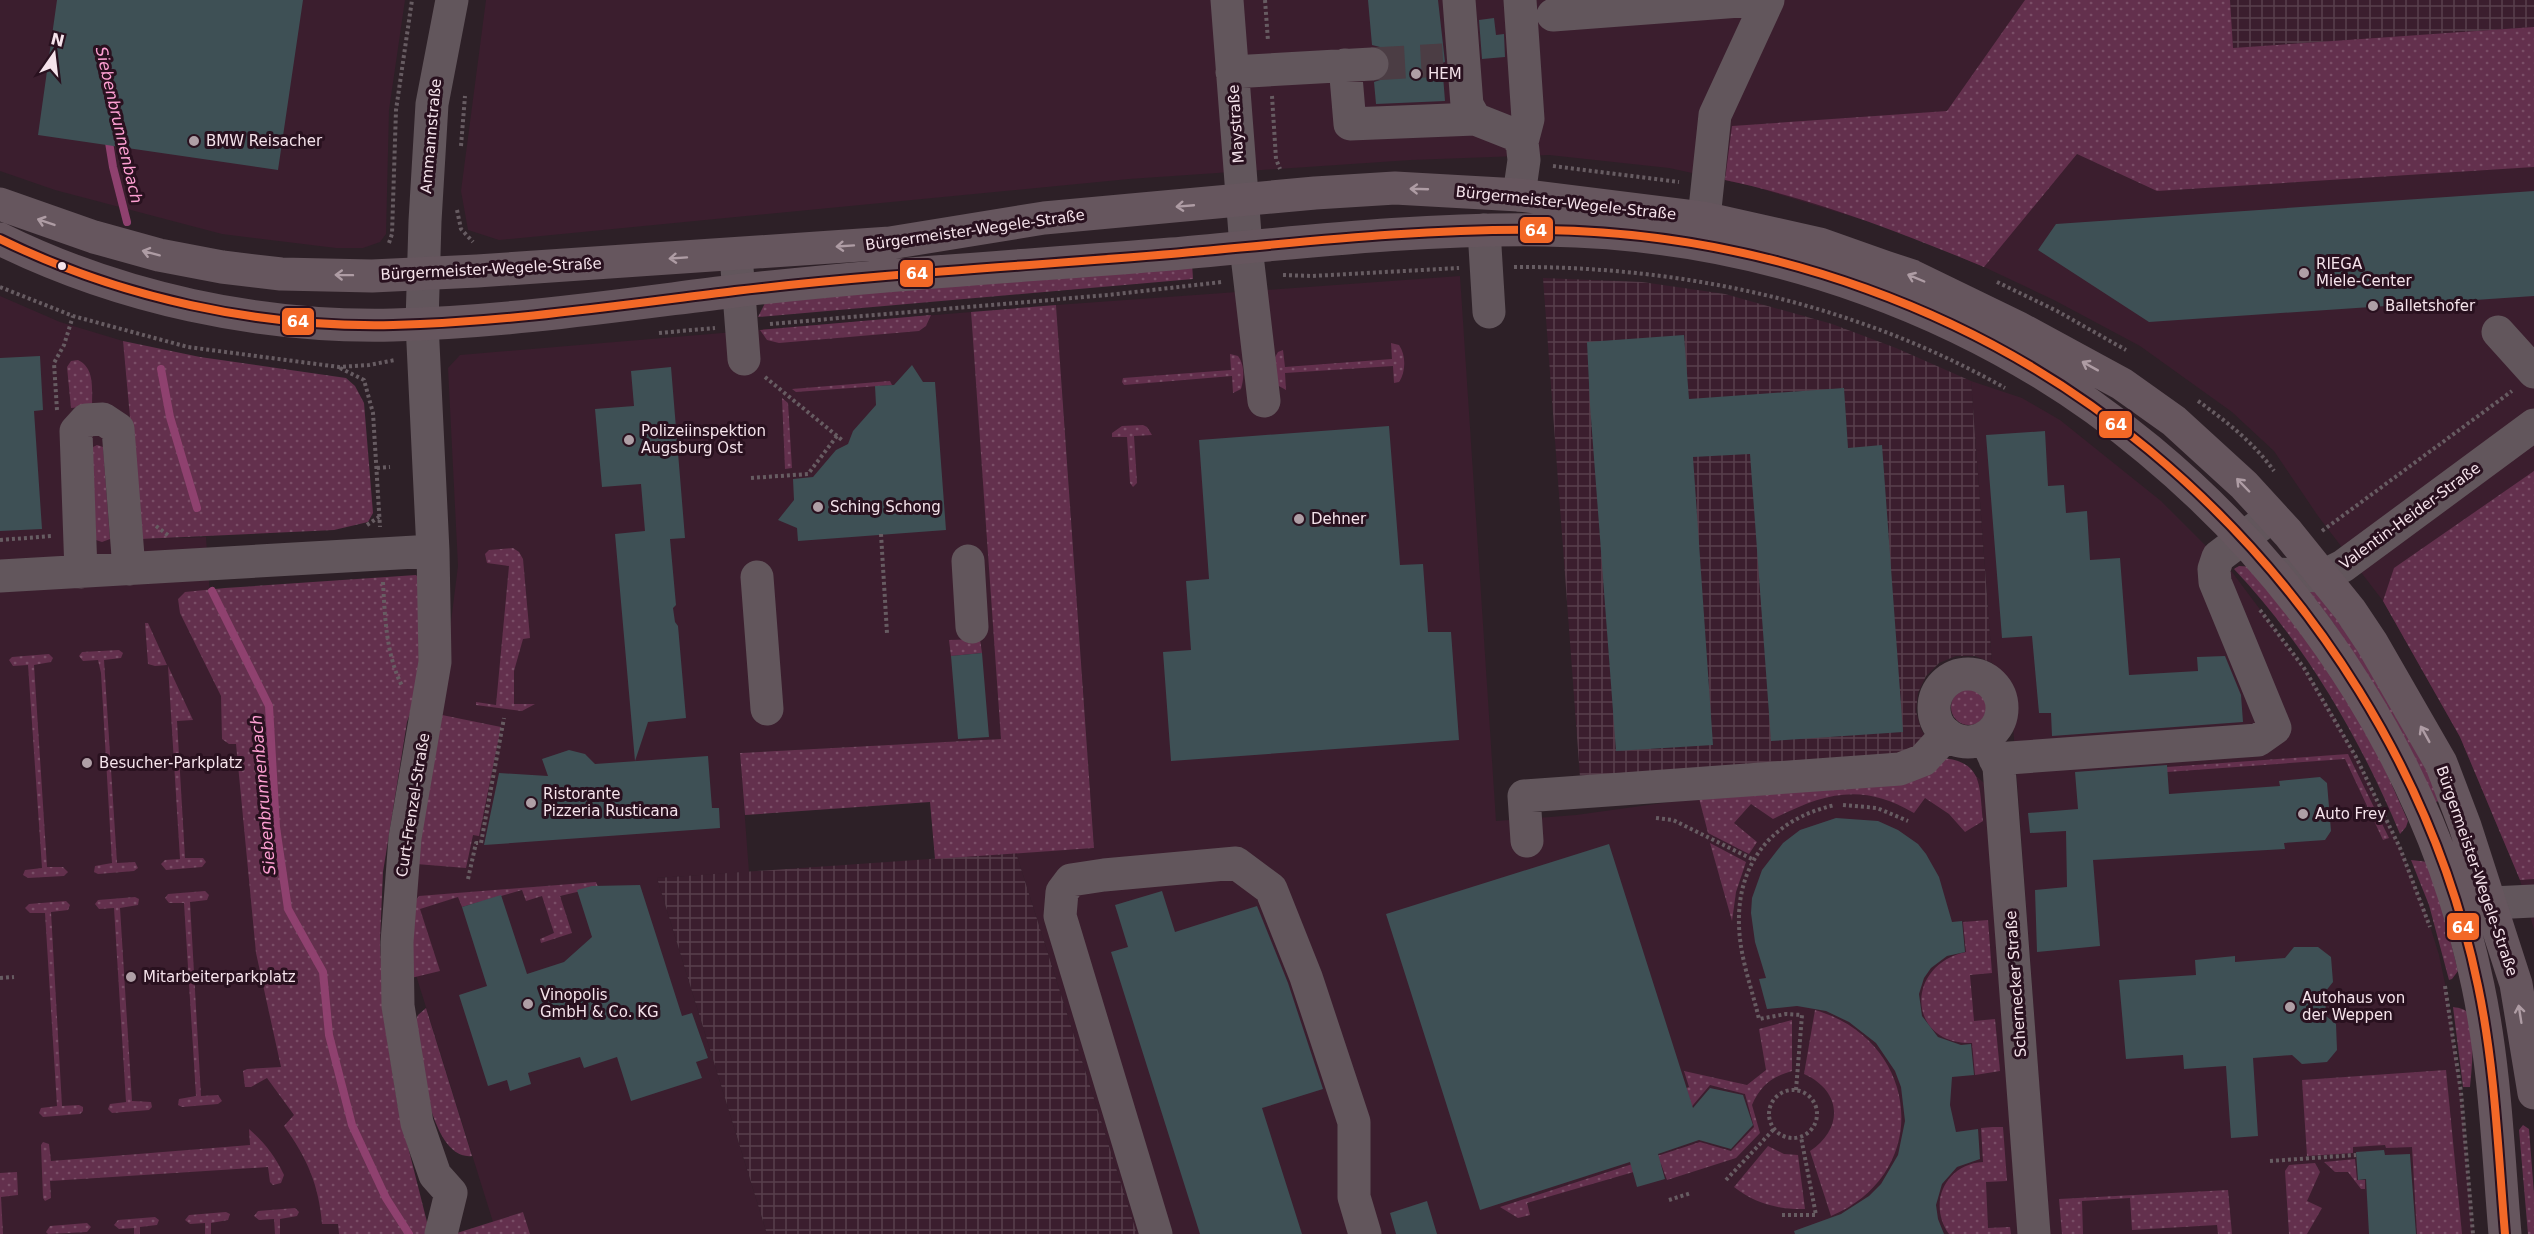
<svg xmlns="http://www.w3.org/2000/svg" width="2534" height="1234" font-family="'DejaVu Sans',sans-serif">
<style>
.built{fill:#3b1e2e}
.industrial{fill:url(#industrial-grid)}
.green{fill:url(#green-dots)}
.lines{fill:none;stroke-linecap:round;stroke-linejoin:round}
.stream{stroke:#8f416f;stroke-width:8}
.building{fill:#3e5055}
.minor-tunnel{stroke:#4b3d44;stroke-width:33;stroke-dasharray:33 16;stroke-linecap:butt}
.path{stroke:#675c62;stroke-width:4;stroke-dasharray:3 3;stroke-linecap:butt}
.minor{stroke:#62565c;stroke-width:33}
.major{stroke:#66565e;stroke-width:33}
.bus-1-casing{stroke:#29111f;stroke-width:12}
.bus-1{stroke:#f36827;stroke-width:8}
.oneway{stroke:#ae9ca4}
.poi-dot{fill:#af9fa6;stroke:#29111f;stroke-width:2}
.bus-dot{fill:#f5e3eb;stroke:#29111f;stroke-width:2}
.labels{text-anchor:middle;dominant-baseline:central;stroke-width:6;stroke-linejoin:round;paint-order:stroke}
.poi-label{font-size:15px;fill:#f5e3eb;stroke:#29111f;text-anchor:start}
.street-label{font-size:15px;fill:#f5e3eb;stroke:#29111f}
.water-label{font-size:16px;font-style:italic;fill:#fd9fd2;stroke:#29111f}
.line-badge{stroke:#29111f;stroke-width:2}
.badge-label{font-size:16px;text-anchor:middle;font-weight:bold;fill:#fff}
</style>
<defs>
<pattern id="industrial-grid" width="8" height="8" patternUnits="userSpaceOnUse" patternTransform="scale(1.5)"><rect width="8" height="8" fill="#3b1e2e"/><path d="M0 4h8M4 0v8" fill="none" stroke="#583f4c"/></pattern>
<pattern id="green-dots" width="8" height="8" patternUnits="userSpaceOnUse" patternTransform="scale(1.5)"><rect width="8" height="8" fill="#63304d"/><path d="M2 2h.1M6 6h.1" fill="none" stroke="#7a4e67" stroke-width="1.8" stroke-linecap="round"/></pattern>
</defs>
<rect width="100%" height="100%" fill="#2d2027"/>
<path class="built" d="M0,0H405L389,110L386,234L380,242L363,248H336L222,234L55,190L0,171Z
M486,0H2534V930L2520,880L2460,737L2383,601L2318,516L2274,451L2232,412L2140,346L2054,300L1984,267L1893,229L1752,186L1669,168L1549,155L1411,160L1129,179L499,240L468,230L461,191Z
M1460,276L1496,821L1576,815L1699,798L1972,772L1984,783L2018,1234H1137L1016,853L1094,848L1056,305Z
M0,296L60,322L123,341L141,539L206,537L211,612L374,1234H0Z
M971,312L1002,739L740,753L749,872L657,878L767,1234H530L523,1212L493,1222L410,956V908L439,717L458,566L448,368L460,355Z
M1971,381L2022,398L2060,420L2161,501L2232,572L2304,668L2334,716L2356,757L2400,848L2426,913L2439,955L2447,993L2461,1092L2473,1234H2050L2013,726L2017,698L2009,679L1992,663Z"/>
<path class="industrial" d="M2230,0H2534V27L2233,48Z
M1543,278L1642,282L1725,294L1832,324L1896,348L1971,381L1992,663L1975,656H1956L1939,663L1926,676L1918,693L1916,711L1921,729L1928,741L1918,752L1580,777Z
M1016,853L1137,1234H767L657,878Z"/>
<path class="green" d="M2025,0H2230L2233,48L2534,27V167L2157,191L2077,154L1984,267C1900,232 1814,199 1725,180L1732,126L1947,111Z
M1192,263L1193,279L758,317L765,303Z
M1056,305L1094,848L935,859L930,802L745,815L740,753L1001,739L971,312Z
M931,315L926,326L919,331L779,343L767,340L760,330Z
M123,341L200,357L346,378L355,386L364,403L373,513L368,522L334,530L141,539Z
M1391,343L1399,345C1406,355 1406,372 1399,382L1394,383L1393,366L1285,373L1286,390L1277,385L1274,359L1278,352L1283,350L1285,367L1392,359Z
M1230,354L1238,356C1245,365 1244,379 1241,389L1233,393L1232,376L1124,385L1122,382L1123,378L1231,370Z
M78,360C95,368 92,389 92,406L71,408L67,367L71,361Z
M890,381L892,385L796,392L792,389Z
M782,398L788,403L792,468L785,469Z
M1143,425L1147,427L1152,435L1134,436L1137,483L1133,487L1130,483L1127,437H1112V433L1122,426Z
M97,445L103,447L110,539L102,542L96,540L91,448Z
M2534,471V879L2520,880L2460,737L2383,601L2394,568Z
M513,548L519,552L523,559L530,638L523,639L514,671V704H535L522,711L476,705V702L496,705L509,566L487,563L485,554L489,550Z
M2239,566L2256,567L2362,718L2408,821L2406,827L2400,834C2360,738 2306,645 2234,569Z
M416,575L424,583L417,694L407,722L383,872L380,940L383,1013L398,1107L430,1234H339L338,1224H322C319,1185 307,1158 284,1126L294,1115L267,1078L251,1087H245L243,1071L247,1069L281,1067L256,953L236,744H229L222,739L221,696L180,613L178,599L185,592L225,588Z
M2303,583L2313,584L2402,714L2440,801L2435,802L2369,678L2334,624Z
M145,623H148L167,665L155,666L148,664Z
M980,639L982,653L951,656L949,640Z
M119,650L123,653L121,658L104,660L117,863L135,862L138,868L134,871L98,874L94,872L95,866L112,863L101,673L98,660L83,661L79,656L82,652Z
M49,654L53,658L51,662L34,665L47,867H63L68,872L64,876L28,878L23,875L25,870L42,868L28,665L13,666L9,660L12,657Z
M168,666L193,720L177,721L185,858H203L206,862L202,867L166,870L161,864L165,860L180,859Z
M1951 707a18 18 0 1 1 36 0a18 18 0 1 1-36 0Z
M442,715L501,727L479,836L473,835L466,868L416,864Z
M2348,754L2389,838L2383,840L2345,759L2167,772V767Z
M1943,758C1984,762 1979,788 1983,821L1965,832L1949,814L1925,798L1914,813C1862,782 1824,793 1773,819L1751,804L1734,823L1757,842L1749,854L1708,833L1699,798Z
M1710,843L1746,862L1736,892L1732,921Z
M2411,860L2428,862L2436,883L2458,971L2452,979L2449,980L2429,905Z
M596,882L598,887L560,896L572,933L541,943L540,939L554,933L542,896L526,901L522,890L462,907L458,897L420,909L440,971L411,978L410,908L419,896Z
M205,891L209,895L207,900L190,902L201,1096L218,1095L222,1101L218,1104L182,1107L178,1105L179,1099L196,1096L184,903H169L165,898L168,894Z
M135,897L139,899L138,905L120,908L132,1101L151,1102L152,1107L149,1110L112,1113L108,1109L110,1104L126,1102L114,908L99,909L95,904L98,900Z
M66,901L70,905L68,910L51,912L62,1106L79,1105L83,1107V1111L80,1114L43,1117L39,1113L41,1108L57,1106L45,913H30L25,908L29,904Z
M1988,920L1992,973L1970,975L1974,1021L1995,1019L2000,1071L1975,1075L1972,1043C1907,1045 1904,965 1966,952L1963,922Z
M2453,1007C2460,1008 2467,1009 2469,1016C2475,1032 2472,1069 2470,1087H2463Z
M426,1008L472,1156C430,1161 419,1054 414,1024L418,1015Z
M1815,1010C1920,1040 1934,1173 1831,1216L1810,1151C1844,1128 1842,1091 1804,1074Z
M1792,1020V1071C1772,1077 1761,1085 1752,1105L1760,1133L1736,1158L1667,1180L1661,1164L1527,1203L1530,1215L1518,1218L1500,1207L1700,1142L1731,1151L1754,1127L1745,1094L1710,1085L1688,1111L1670,1094L1689,1087L1684,1071L1747,1085L1766,1070L1759,1029Z
M2446,1070L2462,1234H2417L2412,1147L2386,1148L2385,1145L2353,1147V1153L2307,1156L2302,1080Z
M2523,1125L2529,1129L2534,1194V1234H2528L2519,1130Z
M1993,1127H2003L2007,1181L1986,1182L1988,1228L2010,1227L2011,1234H1949C1927,1203 1946,1164 1983,1162L1981,1128Z
M249,1129C264,1142 275,1156 284,1175L281,1183L273,1185L270,1182L268,1167L50,1181L51,1198L45,1201L43,1198L41,1145L43,1142L49,1144L51,1161L250,1145Z
M1768,1146L1784,1154L1798,1155L1805,1209C1779,1210 1754,1203 1734,1187Z
M2355,1159L2357,1180H2365V1189H2361L2348,1172H2335L2324,1162Z
M2315,1163L2320,1172L2307,1201L2322,1208L2307,1234H2289L2285,1171L2289,1165Z
M17,1172L18,1195L1,1197L3,1234H0V1173Z
M2228,1190L2232,1234H2218L2217,1225L2132,1230L2130,1198L2082,1201L2083,1234H2062L2059,1199Z
M295,1208L299,1212L297,1216L280,1219V1234H275L274,1219L259,1220L254,1216L258,1211Z
M226,1212L230,1214L228,1220L211,1223V1234H205V1223L190,1224L185,1220L189,1215Z
M523,1212L530,1234H457V1233Z
M155,1217L159,1220L157,1225L140,1227V1234H134V1228L119,1229L114,1225L118,1220Z
M87,1223L91,1227L87,1232L48,1234L46,1232L50,1226Z"/>
<g class="lines">
<path class="stream" d="M108,136L113,167L127,222
M161,369L170,417L197,508
M212,591L269,706L276,827L288,909L323,972L329,1035L352,1125L386,1198L409,1234"/>
</g>
<path class="building" d="M57,0H303L278,170L38,135Z
M1368,0H1438L1445,62L1442,63L1445,101L1376,104L1374,82L1383,79L1388,73L1391,62L1387,53L1380,47L1372,45Z
M1494,18L1496,35L1504,34L1505,57L1482,59L1479,20Z
M2534,191V296L2149,322L2038,250L2056,224Z
M1684,335L1689,399L1844,388L1848,448L1882,445L1903,732L1771,741L1750,454L1693,457L1713,745L1616,751L1590,405L1587,342Z
M40,356L43,410L34,411L42,529L0,531V358Z
M912,365L923,382H935L946,530L798,541L797,528L778,520L794,500L793,479L813,477L836,450L848,444L853,431L876,405L875,386L894,385Z
M671,367L685,538L670,539L676,605L673,608L675,622L678,626L686,718L648,722L635,761L615,534L645,531L641,484L602,487L595,409L634,406L631,371Z
M1389,426L1400,565L1423,564L1428,632H1451L1459,740L1171,761L1163,652L1191,650L1186,581L1209,579L1199,440Z
M2045,431L2048,486L2064,485L2066,513L2087,511L2090,560L2120,558L2129,675L2198,671L2197,657L2225,656L2241,695L2243,722L2052,736L2051,713H2039L2032,636L2002,638L1986,435Z
M982,653L989,737L958,739L951,656Z
M569,750L585,754L595,764L708,756L712,808H719L720,828L484,845L499,773L548,776L542,759Z
M2167,765L2169,794L2280,786L2279,781L2320,777L2327,783L2331,831L2325,840L2284,843L2285,849L2093,860L2100,946L2037,952L2035,890L2067,887L2066,831L2030,833L2028,813L2078,809L2075,772Z
M1836,818L1878,821L1898,830L1918,844L1926,854L1939,877L1952,922L1962,921L1965,952L1947,956L1931,968L1924,978L1919,994L1922,1016L1938,1037L1961,1045L1971,1044L1974,1075L1952,1077L1950,1105L1956,1132L1978,1129L1980,1159L1957,1167L1942,1184L1936,1205L1938,1219L1944,1234H1795L1794,1231L1841,1214L1869,1196L1881,1184L1898,1155L1905,1121L1901,1087L1895,1071L1876,1043L1849,1022L1826,1011L1797,1006L1767,1009L1759,979L1766,978L1755,942L1751,913L1752,898L1762,870L1783,843L1800,830Z
M1609,844L1693,1108L1710,1088L1743,1095L1753,1125L1731,1149L1699,1140L1658,1154L1665,1179L1637,1187L1630,1162L1480,1210L1386,914Z
M640,885L682,1016L692,1013L708,1058L696,1062L702,1078L631,1101L617,1057L584,1068L580,1057L528,1073L531,1084L510,1091L507,1080L488,1086L459,995L487,986L462,907L501,895L527,974L564,962L592,937L577,890L592,886Z
M1162,891L1175,932L1257,906L1288,983L1323,1089L1262,1108L1302,1234H1200L1111,952L1128,947L1115,905Z
M2294,947H2318L2331,957L2333,982L2325,992L2326,1016L2336,1024L2337,1050L2327,1062L2302,1064L2292,1055L2253,1058L2258,1136L2231,1138L2226,1066L2184,1069L2183,1055L2126,1059L2119,980L2196,975L2195,960L2235,956V962L2285,958Z
M2384,1150L2385,1155L2410,1154L2416,1234H2369L2366,1179L2358,1180L2356,1152Z
M1427,1201L1437,1234H1396L1390,1213Z"/>
<g class="lines">
<path class="minor-tunnel" d="M1372,64L1443,60"/>
<path class="path" d="M1265,0L1268,41
M1272,96L1276,159L1280,169
M461,146L465,96
M1553,166L1679,182
M457,210L461,229L473,242
M389,243L392,234L396,110L412,0
M1514,267C1685,266 1856,304 2005,388
M1283,275L1312,276L1459,268
M1997,282L2057,311L2126,350
M0,287L73,316L188,347L339,367L369,365L395,360
M770,324L1108,295L1222,282
M659,333L715,328
M340,368L364,380L373,413L380,527
M765,377L842,440
M2198,401C2226,421 2254,443 2274,471
M57,410L54,363L64,345L73,316
M377,468L390,467
M751,478L808,474L837,436
M367,525L379,517
M156,526L169,536
M2322,531L2512,391
M881,534L887,633
M0,540L52,536
M383,582C385,618 386,654 402,686
M2260,610L2304,668L2356,757L2400,848L2430,927
M1843,805L1877,808L1908,821
M1656,818L1673,820L1754,860
M468,879L476,843H481L504,718
M0,978L14,977
M2445,986L2461,1092L2473,1234
M1796,1090L1802,1015L1786,1014L1759,1019C1753,993 1743,966 1740,939C1732,869 1768,820 1835,805
M1769 1114a24 24 0 1 1 48 0a24 24 0 1 1-48 0Z
M2270,1161L2356,1155
M1726,1180L1774,1129
M1669,1200L1691,1193
M1782,1215H1816L1801,1137"/>
<path class="minor" d="M1227,0L1246,247L1264,401
M1459,0L1467,105L1475,119L1513,134L1522,142L1524,160L1519,195
M1520,0L1528,119L1522,142
M1553,15L1753,0
M1345,65L1350,124L1475,119
M1232,72L1372,64
M1704,218L1715,115L1768,0
M1484,230L1489,312
M736,255L744,359
M2498,332L2534,372
M968,561L972,627
M81,572L76,431L86,420L103,419L118,429L129,569
M2276,574L2323,576L2343,566L2534,425
M0,576L433,551
M757,577L767,709
M1934 708a34 34 0 1 1 68 0a34 34 0 1 1-68 0Z
M1985,737L1999,767L2034,1234
M1995,759L2258,740L2275,728L2215,582L2214,569L2218,557L2272,516
M1527,841L1524,796L1900,769L1923,760L1947,734
M2491,903L2534,901
M441,1234L451,1193L435,1175L417,1123L398,1006L397,942L405,838L435,662L433,551L422,323L425,221L432,104L452,0
M1156,1234L1060,916L1062,892L1071,880L1104,875L1236,863L1271,889L1306,977L1354,1122V1197L1365,1234"/>
<path class="major" d="M0,204L94,237L159,255L222,267L281,274L372,276L477,271L890,243L1044,218L1315,193L1395,188L1519,195L1704,218L1820,244L1885,267L1912,276L2017,327L2122,384L2174,421L2244,485L2288,533L2350,610L2372,643L2441,763L2465,826L2516,984L2534,1093
M0,239C120,298 259,328 393,325C508,322 621,305 735,291C880,274 1026,266 1171,254C1295,243 1420,228 1545,230C1763,233 1981,310 2149,450C2313,586 2435,777 2478,986C2495,1067 2498,1151 2505,1234"/>
<defs>
<path id="bus-1" d="M0,239C120,298 259,328 393,325C508,322 621,305 735,291C880,274 1026,266 1171,254C1295,243 1420,228 1545,230C1763,233 1981,310 2149,450C2313,586 2435,777 2478,986C2495,1067 2498,1151 2505,1234"/>
</defs>
<use href="#bus-1" class="bus-1-casing"/>
<use href="#bus-1" class="bus-1"/>
</g>
<defs><path id="oneway-shaft" d="M-6 0H5M1.5-3L5.5 0L1.5 3" fill="none" stroke-width="1.6" stroke-linecap="round" stroke-linejoin="round" transform="scale(1.5)"/></defs>
<g class="oneway">
<use href="#oneway-shaft" transform="translate(1419 189) rotate(-178)"/>
<use href="#oneway-shaft" transform="translate(1185 206) rotate(175)"/>
<use href="#oneway-shaft" transform="translate(46 222) rotate(-161)"/>
<use href="#oneway-shaft" transform="translate(845 246) rotate(176)"/>
<use href="#oneway-shaft" transform="translate(151 253) rotate(-165)"/>
<use href="#oneway-shaft" transform="translate(678 258) rotate(176)"/>
<use href="#oneway-shaft" transform="translate(344 275) rotate(-179)"/>
<use href="#oneway-shaft" transform="translate(1916 278) rotate(-157)"/>
<use href="#oneway-shaft" transform="translate(2090 366) rotate(-151)"/>
<use href="#oneway-shaft" transform="translate(2243 485) rotate(-134)"/>
<use href="#oneway-shaft" transform="translate(2425 734) rotate(-119)"/>
<use href="#oneway-shaft" transform="translate(2520 1014) rotate(-99)"/>
</g>
<g class="poi-dot">
<circle cx="1416" cy="74" r="6"/>
<circle cx="194" cy="141" r="6"/>
<circle cx="2304" cy="273" r="6"/>
<circle cx="2373" cy="306" r="6"/>
<circle cx="629" cy="440" r="6"/>
<circle cx="818" cy="507" r="6"/>
<circle cx="1299" cy="519" r="6"/>
<circle cx="87" cy="763" r="6"/>
<circle cx="531" cy="803" r="6"/>
<circle cx="2303" cy="814" r="6"/>
<circle cx="131" cy="977" r="6"/>
<circle cx="528" cy="1004" r="6"/>
<circle cx="2290" cy="1007" r="6"/>
</g>
<circle class="bus-dot" cx="62" cy="266" r="5"/>
<g class="labels">
<g class="poi-label">
<text x="1428" y="74">HEM</text>
<text x="206" y="141">BMW Reisacher</text>
<text x="2316" y="264">RIEGA<tspan x="2316" dy="17">Miele-Center</tspan></text>
<text x="2385" y="306">Balletshofer</text>
<text x="641" y="431">Polizeiinspektion<tspan x="641" dy="17">Augsburg Ost</tspan></text>
<text x="830" y="507">Sching Schong</text>
<text x="1311" y="519">Dehner</text>
<text x="99" y="763">Besucher-Parkplatz</text>
<text x="543" y="794">Ristorante<tspan x="543" dy="17">Pizzeria Rusticana</tspan></text>
<text x="2315" y="814">Auto Frey</text>
<text x="143" y="977">Mitarbeiterparkplatz</text>
<text x="540" y="995">Vinopolis<tspan x="540" dy="17">GmbH &amp; Co. KG</tspan></text>
<text x="2302" y="998">Autohaus von<tspan x="2302" dy="17">der Weppen</tspan></text>
</g>
<g class="street-label">
<text transform="translate(1236 124) rotate(-94)">Maystraße</text>
<text transform="translate(431 136) rotate(-85)">Ammannstraße</text>
<text transform="translate(1566 203) rotate(6)">Bürgermeister-Wegele-Straße</text>
<text transform="translate(975 230) rotate(-8)">Bürgermeister-Wegele-Straße</text>
<text transform="translate(491 269) rotate(-3)">Bürgermeister-Wegele-Straße</text>
<text transform="translate(2410 516) rotate(-36)">Valentin-Heider-Straße</text>
<text transform="translate(413 805) rotate(-81)">Curt-Frenzel-Straße</text>
<text transform="translate(2477 871) rotate(71)">Bürgermeister-Wegele-Straße</text>
<text transform="translate(2016 984) rotate(-94)">Schernecker Straße</text>
</g>
<g class="water-label">
<text transform="translate(119 125) rotate(77)">Siebenbrunnenbach</text>
<text transform="translate(263 795) rotate(-95)">Siebenbrunnenbach</text>
</g>
</g>
<g class="line-badge">
<rect x="1519" y="216" width="35" height="28" rx="6" fill="#f36827"/>
<rect x="899" y="259" width="35" height="29" rx="6" fill="#f36827"/>
<rect x="281" y="307" width="34" height="29" rx="6" fill="#f36827"/>
<rect x="2098" y="410" width="35" height="29" rx="6" fill="#f36827"/>
<rect x="2446" y="912" width="34" height="29" rx="6" fill="#f36827"/>
</g>
<g class="badge-label">
<text x="1536" y="236">64</text>
<text x="917" y="279">64</text>
<text x="298" y="327">64</text>
<text x="2116" y="430">64</text>
<text x="2463" y="933">64</text>
</g>
<g transform="translate(54 54) rotate(14)" stroke="#29111f" stroke-width="4.5" paint-order="stroke">
<path d="M0-4.5L10 22L0 15L-10 22Z" fill="#f5e3eb"/>
<text y="-9" font-size="16" font-weight="bold" text-anchor="middle" fill="#f5e3eb">N</text>
</g>
</svg>
